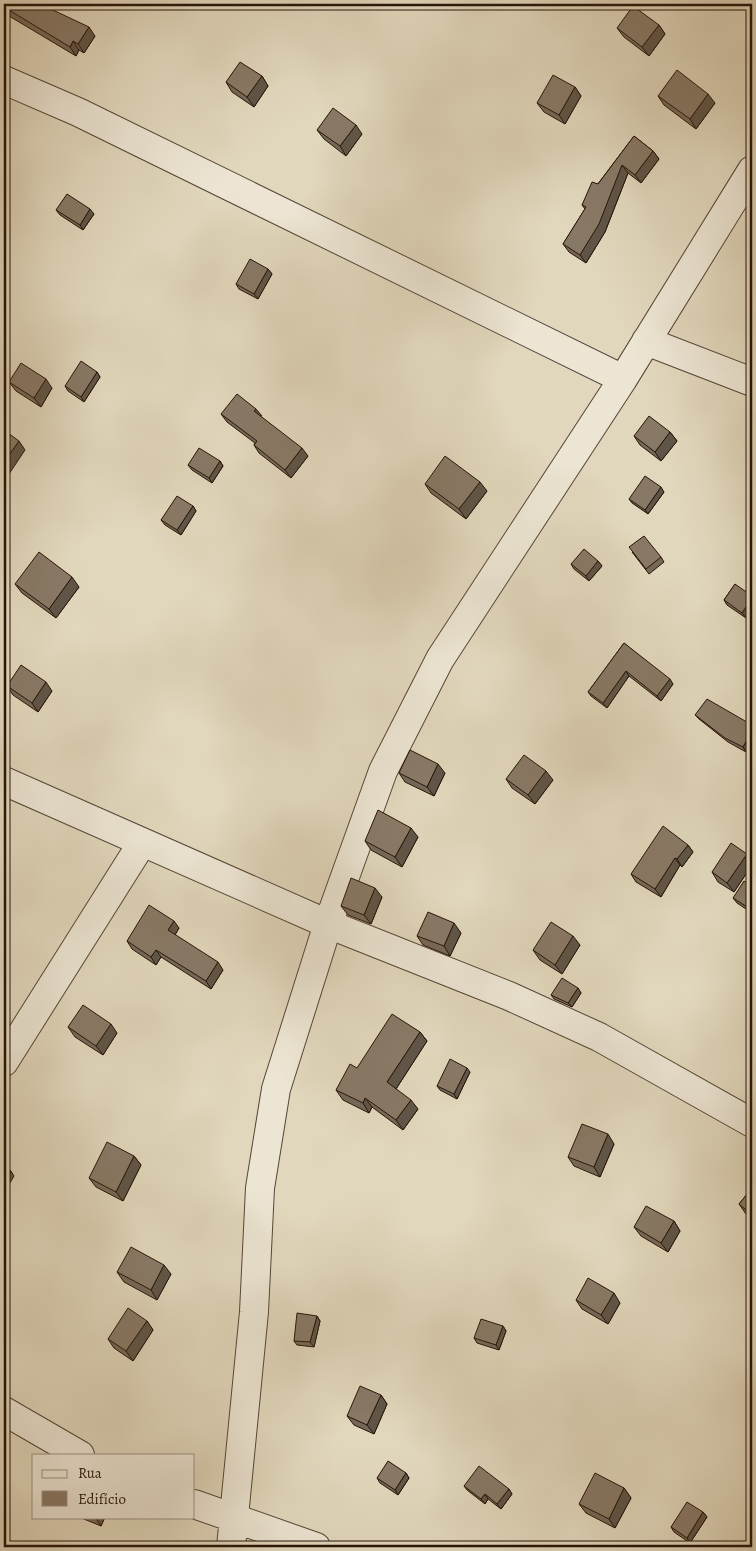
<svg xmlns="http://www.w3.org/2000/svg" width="756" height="1551" font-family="Alegreya,serif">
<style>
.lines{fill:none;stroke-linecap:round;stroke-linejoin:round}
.minor-casing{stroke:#564536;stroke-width:30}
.minor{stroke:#ece5d3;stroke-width:28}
.wall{fill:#756858;stroke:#271409}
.shaded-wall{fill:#5f5547;stroke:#271409}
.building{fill:#887966;stroke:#271409}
</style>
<rect width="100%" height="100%" fill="#e1d7bc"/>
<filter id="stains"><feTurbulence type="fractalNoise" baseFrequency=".004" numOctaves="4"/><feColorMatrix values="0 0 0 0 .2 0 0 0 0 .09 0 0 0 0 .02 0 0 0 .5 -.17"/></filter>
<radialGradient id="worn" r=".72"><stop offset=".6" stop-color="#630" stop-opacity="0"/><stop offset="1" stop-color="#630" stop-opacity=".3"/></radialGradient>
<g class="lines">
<defs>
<path id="minor" d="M4,80L78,112L623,379
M646,341L752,382
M4,781L328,924L509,996L599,1037L752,1123
M4,1062L142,843
M4,1411L80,1455
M194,1504L316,1547
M231,1547L254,1312L260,1188L276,1089L328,924L383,771L440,659L623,379L752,170"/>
</defs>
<use href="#minor" class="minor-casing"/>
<use href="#minor" class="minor"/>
</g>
<path class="wall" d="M4,4L95,36L84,53L79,50L76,56L4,13Z
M659,25L665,34L649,56L624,37L617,28Z
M262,76L268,86L254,107L232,92L226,82Z
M575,87L581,96L565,124L544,112L537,103Z
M658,96L715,103L696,129L664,105Z
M317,130L362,134L346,156L324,139Z
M634,136L653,151L659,159L641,183L628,173L605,232L586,263L569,252L563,244L585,209L582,205Z
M56,210L94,214L83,230L60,215Z
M268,269L272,274L258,299L239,289L236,284Z
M97,372L100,377L84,402L68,391L65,386Z
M9,382L52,388L41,407L16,391Z
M221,414L262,416L261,417L308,456L291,478L259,453L254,445L255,443L227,422Z
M670,432L677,441L661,461L640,445L634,436Z
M220,461L223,466L212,483L192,470L188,465Z
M425,484L487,491L466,519L431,493Z
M664,492L648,514L632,503L629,499Z
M193,506L196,511L181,535L165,525L161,520Z
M632,552L661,557L664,562L649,574Z
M598,561L602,566L589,581L574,569L571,564Z
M15,584L79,587L56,618L22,593Z
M735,584L746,618L727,605L724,600Z
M624,643L673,684L661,701L629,676L607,708L591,696L588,692Z
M7,686L52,691L38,712L13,695Z
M695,715L752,725L746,752L728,742L699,719Z
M399,773H445L434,796L405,782Z
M506,779L553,780L535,804L512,788Z
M418,837L402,867L371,850L365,841Z
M688,845L693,852L682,867L680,865L661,897L636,882L631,874Z
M752,861V865L734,892L718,882L712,872Z
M752,886V913L737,903L733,898Z
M382,897L371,924L348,915L341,906Z
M179,928L175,935L223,970L211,989L161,957L156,965L132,949L127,941Z
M461,933L450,956L423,945L417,936Z
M580,945L562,974L540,960L533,950Z
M578,988L581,993L572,1007L554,999L551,995Z
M68,1027L117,1033L103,1055L75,1037Z
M420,1032L427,1041L396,1089L418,1109L403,1130L372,1107L369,1113L343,1100L336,1090L357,1068Z
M470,1072L457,1099L440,1090L437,1086Z
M614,1144L600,1177L574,1166L568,1157Z
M134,1156L141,1165L123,1201L96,1187L89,1178Z
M752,1188V1219L746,1214L739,1204Z
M674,1221L680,1231L668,1252L641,1236L634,1227Z
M117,1272L171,1274L157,1300L124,1282Z
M576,1300L620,1303L608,1324L582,1309Z
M317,1316L320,1321L314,1347L297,1345L294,1341Z
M147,1321L153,1330L133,1361L114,1348L108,1339Z
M503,1326L506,1331L499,1350L477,1343L474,1338Z
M381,1395L387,1404L374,1434L354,1425L347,1416Z
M406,1473L409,1478L398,1495L380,1483L377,1478Z
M464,1486L509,1489L512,1494L501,1509L488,1499L485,1504L467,1490Z
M624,1488L631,1498L615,1528L586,1513L579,1504Z
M703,1512L707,1517L690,1543L674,1532L671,1527Z
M79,1517H105L101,1526Z"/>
<path class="shaded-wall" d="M659,25L665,34L649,56L642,47Z
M89,27L95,36L84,53L78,44Z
M73,41L79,50L76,56L70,47Z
M262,76L268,86L254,107L247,97Z
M575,87L581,96L565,124L559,115Z
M708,94L715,103L696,129L690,119Z
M356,125L362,134L346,156L340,146Z
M653,151L659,159L641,183L635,175Z
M622,165L628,173L605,232L586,263L580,255Z
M90,209L94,214L83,230L80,225Z
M268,269L272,274L258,299L254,294Z
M97,372L100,377L84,402L81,397Z
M46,379L52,388L41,407L34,398Z
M256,409L262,416L259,419L254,411Z
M670,432L677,441L661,461L655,452Z
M19,441L25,450L5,480L4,479V462Z
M302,448L308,456L291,478L285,470Z
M220,461L223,466L212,483L209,478Z
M480,482L487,491L466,519L459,509Z
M661,487L664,492L648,514L645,510Z
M193,506L196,511L181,535L177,530Z
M598,561L602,566L589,581L586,576Z
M72,577L79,587L56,618L49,609Z
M752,598V608L746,618L742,613Z
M626,671L629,676L607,708L603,703Z
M670,679L673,684L661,701L657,696Z
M46,682L52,691L38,712L32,703Z
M752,731V742L746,752L743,747Z
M438,764L445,773L434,796L427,787Z
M546,771L553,780L535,804L528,795Z
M411,828L418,837L402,867L395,857Z
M688,845L693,852L682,867L677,859Z
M747,854L752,861V865L734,892L727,883Z
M675,858L680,865L661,897L655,889Z
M375,888L382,897L371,924L364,915Z
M174,921L179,928L173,938L168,930Z
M454,923L461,933L450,956L444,946Z
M573,936L580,945L562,974L555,965Z
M156,950L161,957L156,965L151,957Z
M218,962L223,970L211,989L206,981Z
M578,988L581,993L572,1007L568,1003Z
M111,1024L117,1033L103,1055L96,1046Z
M420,1032L427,1041L394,1092L387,1082Z
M467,1068L470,1072L457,1099L454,1094Z
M365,1098L372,1107L369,1113L363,1103Z
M411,1100L418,1109L403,1130L396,1120Z
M608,1134L614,1144L600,1177L594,1167Z
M134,1156L141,1165L123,1201L116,1192Z
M11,1171L14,1176L4,1193V1183Z
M674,1221L680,1231L668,1252L661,1243Z
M164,1265L171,1274L157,1300L151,1290Z
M614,1293L620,1303L608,1324L601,1315Z
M317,1316L320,1321L314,1347L310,1342Z
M147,1321L153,1330L133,1361L126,1351Z
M503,1326L506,1331L499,1350L496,1345Z
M381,1395L387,1404L374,1434L367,1425Z
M406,1473L409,1478L398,1495L395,1490Z
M624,1488L631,1498L615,1528L609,1519Z
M509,1489L512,1494L501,1509L497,1504Z
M485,1494L488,1499L485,1504L481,1499Z
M703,1512L707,1517L690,1543L687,1538Z
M95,1517H105L101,1526Z"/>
<path class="building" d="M4,4H40L89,27L78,44L73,41L70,47L4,7Z
M633,6L659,25L642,47L617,28Z
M240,62L262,76L247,97L226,82Z
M677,70L708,94L690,119L658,96Z
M553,75L575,87L559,115L537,103Z
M333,108L356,125L340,146L317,130Z
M634,136L653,151L635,175L622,165L599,224L580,255L563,244L586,207L582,205L592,182L598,184Z
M67,194L90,209L80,225L56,210Z
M250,259L268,269L254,294L236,284Z
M81,361L97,372L81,397L65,386Z
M21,363L46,379L34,398L9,382Z
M237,394L256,409L254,411L302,448L285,470L254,445L257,441L221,414Z
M649,416L670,432L655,452L634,436Z
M4,430L19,441L4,462Z
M199,448L220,461L209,478L188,465Z
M445,456L480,482L459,509L425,484Z
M645,476L661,487L645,510L629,499Z
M177,496L193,506L177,530L161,520Z
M644,536L661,557L646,569L629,547Z
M584,549L598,561L586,576L571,564Z
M39,552L72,577L49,609L15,584Z
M735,584L752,596V598L742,613L724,600Z
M624,643L670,679L657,696L626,671L603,703L588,692Z
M752,650V660L748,657Z
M21,665L46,682L32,703L7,686Z
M707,699L752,725V731L743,747L725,738L695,715Z
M410,750L438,764L427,787L399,773Z
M524,755L546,771L528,795L506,779Z
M378,810L411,828L395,857L365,841Z
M663,826L688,845L677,859L675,858L655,889L631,874Z
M731,843L747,854L727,883L712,872Z
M351,878L375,888L364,915L341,906Z
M744,881L752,886V910L733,898Z
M149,905L174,921L168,930L218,962L206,981L156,950L151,957L127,941Z
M428,912L454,923L444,946L417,936Z
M551,922L573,936L555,965L533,950Z
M562,978L578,988L568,1003L551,995Z
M83,1005L111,1024L96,1046L68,1027Z
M392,1014L420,1032L387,1082L411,1100L396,1120L365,1098L363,1103L336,1090L350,1064L357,1068Z
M450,1059L467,1068L454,1094L437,1086Z
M582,1124L608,1134L594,1167L568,1157Z
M107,1142L134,1156L116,1192L89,1178Z
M4,1166L11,1171L4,1183Z
M752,1188V1215L739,1204Z
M646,1206L674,1221L661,1243L634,1227Z
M131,1247L164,1265L151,1290L117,1272Z
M588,1278L614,1293L601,1315L576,1300Z
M128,1308L147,1321L126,1351L108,1339Z
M297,1313L317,1316L310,1342L294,1341Z
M481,1319L503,1326L496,1345L474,1338Z
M360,1386L381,1395L367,1425L347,1416Z
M388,1461L406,1473L395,1490L377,1478Z
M479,1466L509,1489L497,1504L485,1494L481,1499L464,1486Z
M595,1473L624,1488L609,1519L579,1504Z
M687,1502L703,1512L687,1538L671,1527Z"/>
<rect width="756" height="1551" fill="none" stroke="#e1d7bc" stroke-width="20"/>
<rect x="5" y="5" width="746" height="1541" fill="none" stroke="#271409" stroke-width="2.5"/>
<rect x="10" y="10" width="736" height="1531" fill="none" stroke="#271409"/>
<rect x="32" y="1454" width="162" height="65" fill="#ece5d3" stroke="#9d9182"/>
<rect x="42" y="1470" width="25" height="8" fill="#ece5d3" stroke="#9d9182"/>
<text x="78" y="1478" font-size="15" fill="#271409">Rua</text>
<rect x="42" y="1491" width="25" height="15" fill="#887966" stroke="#9d9182"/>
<text x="78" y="1504" font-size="15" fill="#271409">Edifício</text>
<rect width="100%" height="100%" filter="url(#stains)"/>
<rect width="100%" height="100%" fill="url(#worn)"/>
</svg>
